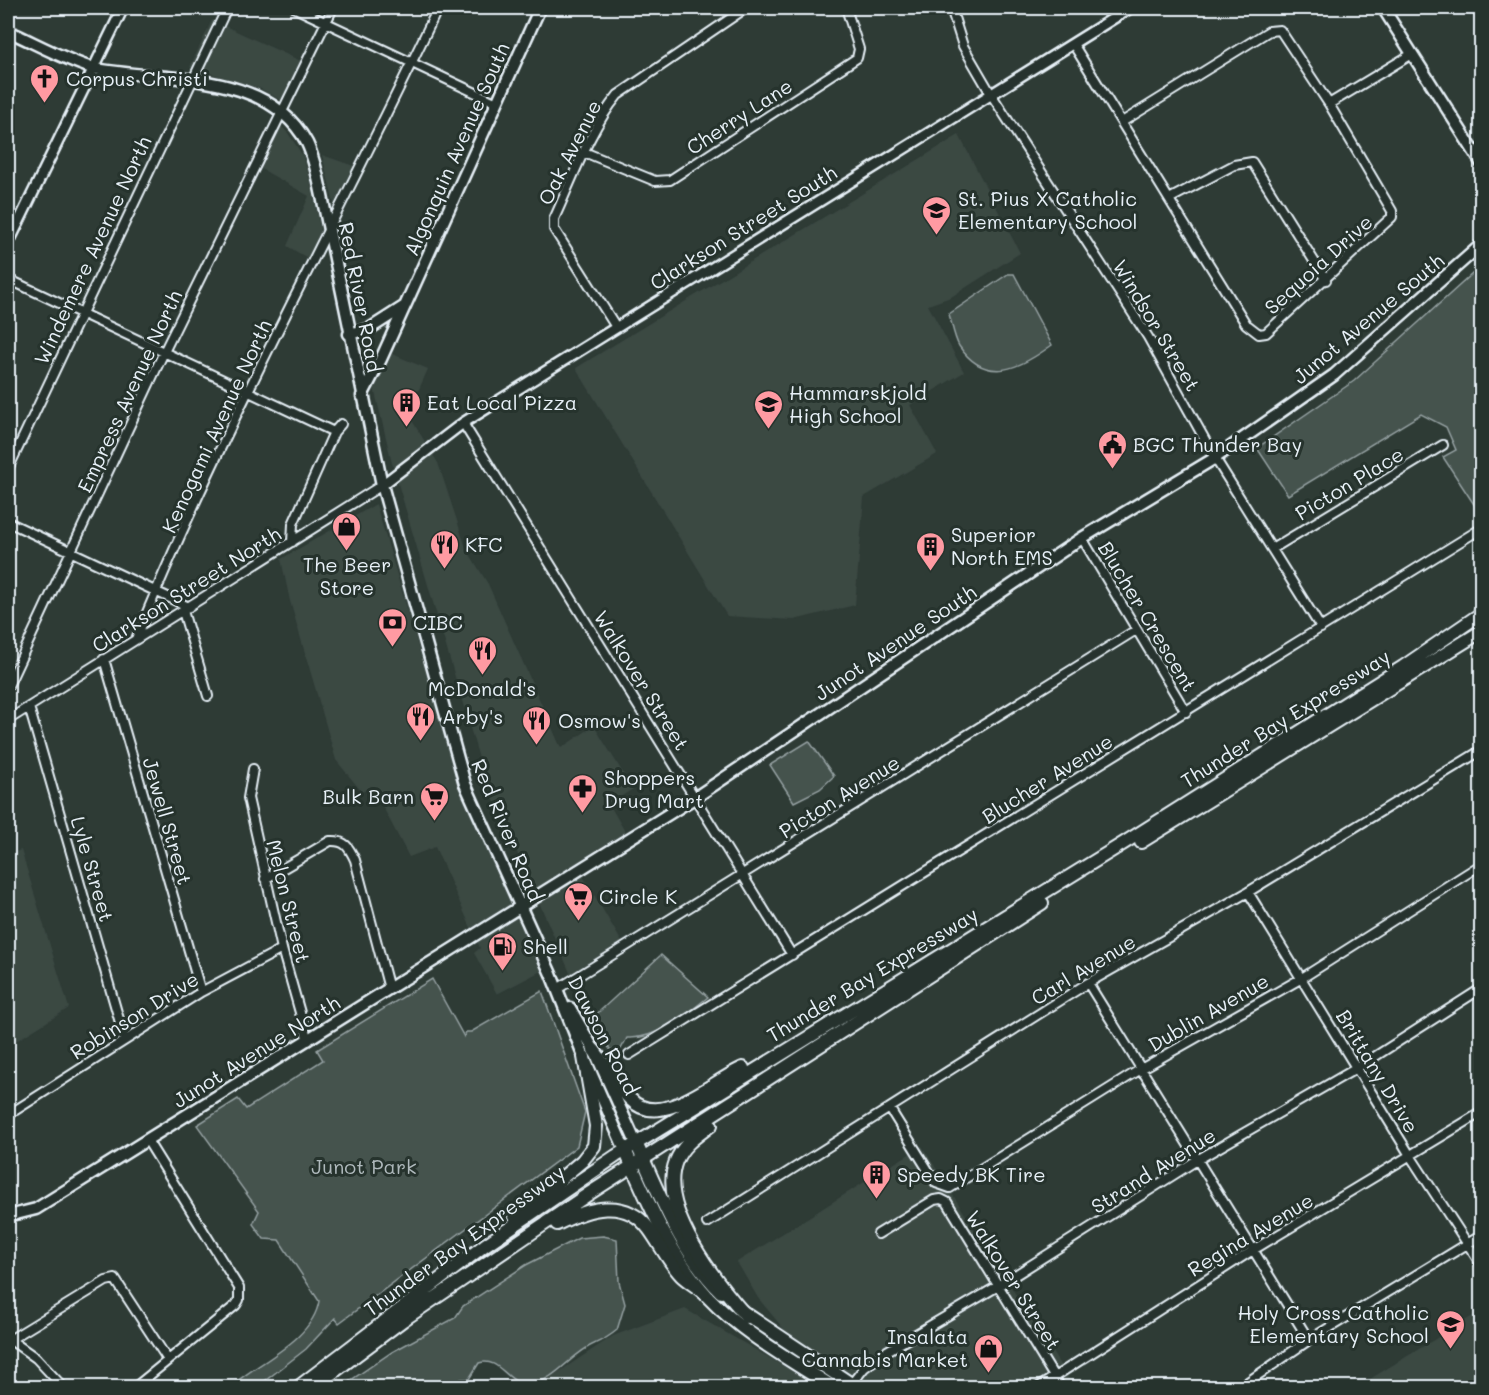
<svg xmlns="http://www.w3.org/2000/svg" width="1489" height="1395" font-family="Mali,sans-serif">
<style>
.built{fill:#3b4843}
.green{fill:#45524e;stroke:#96a2a3;stroke-width:1.5}
.lines{fill:none;stroke-linecap:round;stroke-linejoin:round}
.minor-casing{stroke:#e8f1f8;stroke-width:12}
.tertiary-casing{stroke:#e8f1f8;stroke-width:14}
.secondary-casing{stroke:#e8f1f8;stroke-width:15}
.primary-casing{stroke:#e8f1f8;stroke-width:16}
.trunk-casing{stroke:#e8f1f8;stroke-width:16}
.minor{stroke:#26332d;stroke-width:8}
.tertiary{stroke:#26332d;stroke-width:9}
.secondary{stroke:#26332d;stroke-width:10}
.primary{stroke:#26332d;stroke-width:12}
.trunk{stroke:#26332d;stroke-width:12}
.labels{text-anchor:middle;dominant-baseline:central;stroke-width:6;stroke-linejoin:round;paint-order:stroke}
.poi-label{font-size:20px;fill:#e8f1f8;stroke:#26332d;text-anchor:start}
.street-label{font-size:20px;fill:#e8f1f8;stroke:#26332d}
.park-label{font-size:20px;fill:#afb9bc;stroke:#26332d}
</style>
<rect width="100%" height="100%" fill="#2e3b35"/>
<filter id="ink" filterUnits="userSpaceOnUse"><feTurbulence type="fractalNoise" baseFrequency=".0167" numOctaves="2"/><feDisplacementMap in="SourceGraphic" scale="12" xChannelSelector="R" yChannelSelector="G"/><feConvolveMatrix kernelMatrix="1 2 1 2 8 2 1 2 1" color-interpolation-filters="sRGB"/></filter>
<g filter="url(#ink)">
<path class="built" d="M212,20L303,62L284,102L261,89L190,67Z
M276,121L288,133L303,156L311,183L322,236L311,260L287,246L309,196L258,167Z
M959,135L1020,253L951,297L928,305L964,372L910,405L937,454L864,497L855,605L794,620L727,616L576,368Z
M322,155L354,166L334,204Z
M390,353L428,369L408,414L438,463L466,548L488,584L561,748L594,726L633,789L609,804L627,835L577,866L623,944L571,975L486,782L392,463L374,388Z
M376,504L463,796L541,971L497,994L474,953L480,948L435,847L409,857L372,786L362,792L336,760L290,601L281,559Z
M21,850L69,1008L8,1046V854Z
M922,1146L1074,1387H872L792,1339L758,1298L737,1262Z
M685,1309L820,1387H536L613,1336Z
M1481,1311V1387H1357Z"/>
<path class="green" d="M1481,266V515L1443,457L1456,450L1446,427L1421,414L1288,495L1257,448L1354,381Z
M1008,274H1014L1052,345C1022,367 987,387 959,346C954,337 952,324 949,314Z
M809,741L834,776L820,789L794,802L770,765Z
M661,955L708,997C686,1015 655,1040 627,1038L616,1058L590,1020Z
M432,979L464,1037L466,1032H471L542,991L585,1112L577,1146L339,1323L335,1318L306,1349L257,1387H230C258,1362 313,1340 319,1301L279,1240L264,1239L253,1224L259,1211L197,1125L238,1099L246,1109L323,1060L317,1050Z
M603,1236L617,1239L619,1282L625,1304L617,1330C609,1337 603,1340 594,1344C572,1353 555,1381 531,1384C507,1387 501,1356 479,1363L469,1379H461L454,1387H341L392,1352L455,1318L463,1306L526,1265L579,1238Z"/>
<g class="lines">
<defs>
<path id="minor" d="M295,8L495,102
M951,8L963,46L991,94L1148,337L1215,458L1321,628
M1073,44L1246,324L1259,334L1266,333L1392,217V211L1329,104L1280,30L1269,31L1122,122
M1329,104L1412,54
M584,152L655,181L670,180L857,58L859,49L846,8
M1169,199L1234,165L1252,162L1326,280
M8,279L334,432
M616,327L554,229V219C573,178 589,130 618,95L746,8
M463,423L792,955
M8,469L227,8
M8,522L189,607
M1082,538L1186,712
M292,542L293,524L334,432L341,424
M1272,549L1443,445
M183,611L208,696
M136,639C224,423 338,218 438,8
M104,659L201,992
M8,686L164,352L333,8
M29,707L125,1040
M8,720L382,485
M253,769L248,798L282,949L308,1041
M265,879L330,841C345,840 349,847 355,860L389,989
M1248,892L1411,1157L1482,1266
M1088,983L1309,1340
M559,988L1136,630
M629,1055L1482,528
M890,1109L936,1183L950,1188L1141,1069L1302,978L1482,864
M8,1115L201,992L282,949
M707,1223L1088,983L1248,892L1482,750
M878,1234L934,1200L941,1199L947,1202L1061,1388
M9,1339L36,1358L64,1388
M11,1339L106,1281L115,1279L168,1360
M850,1386L864,1368L887,1351L998,1286L1197,1160L1357,1068L1482,988
M134,1388L236,1305L239,1300V1288L147,1140
M1037,1388L1253,1250L1482,1112
M1239,1388L1309,1340L1482,1235"/>
<path id="tertiary" d="M8,244L123,8
M382,485L463,423L1130,8"/>
<path id="secondary" d="M1383,8L1482,164
M8,31C31,41 73,64 96,69C166,82 267,69 307,143C315,160 318,178 322,196L382,485L465,784L551,974L584,1057L625,1150
M349,334L369,329L405,306
M362,396L381,359L540,8
M570,1008L594,1050L636,1143
M8,1216L36,1209L696,797L1082,538L1215,458L1334,375L1482,244"/>
<path id="primary" d="M636,1143C659,1193 681,1253 721,1292
M625,1150C647,1200 670,1256 708,1297C743,1334 791,1360 834,1388
M740,1310L857,1388"/>
<path id="trunk" d="M1141,842L1482,631
M594,1050C606,1066 616,1085 630,1099C660,1131 714,1080 743,1068
M711,1125C697,1136 683,1144 676,1161C657,1209 717,1283 747,1317
M515,1217L582,1161L594,1146L596,1126L584,1057
M557,1224C587,1209 625,1196 649,1229C660,1244 668,1261 681,1275C687,1281 696,1286 703,1292
M297,1388L485,1245L616,1156L1124,843L1403,667L1482,613
M312,1388L403,1320L590,1193L1042,903"/>
</defs>
<use href="#minor" class="minor-casing"/>
<use href="#tertiary" class="tertiary-casing"/>
<use href="#secondary" class="secondary-casing"/>
<use href="#primary" class="primary-casing"/>
<use href="#trunk" class="trunk-casing"/>
<use href="#minor" class="minor"/>
<use href="#tertiary" class="tertiary"/>
<use href="#secondary" class="secondary"/>
<use href="#primary" class="primary"/>
<use href="#trunk" class="trunk"/>
</g>
</g>
<defs>
<symbol id="church-pin" viewBox="-11 -11 22 30"><path d="M0 17L-7.5 6A9.5 9.5 0 1 1 7.5 6Z" fill="#ff9aa2" stroke="#26332d"/><path d="M-1.2-6h2.4v3.5h3.3v2.4h-3.3V6h-2.4V-.1h-3.3v-2.4h3.3Z" fill="#111"/></symbol>
<symbol id="school-pin" viewBox="-11 -11 22 30"><path d="M0 17L-7.5 6A9.5 9.5 0 1 1 7.5 6Z" fill="#ff9aa2" stroke="#26332d"/><path d="M0-5L7-2L0 1L-7-2ZM-4 1L0 2.5L4 1V4Q0 6-4 4Z" fill="#111"/></symbol>
<symbol id="building-pin" viewBox="-11 -11 22 30"><path d="M0 17L-7.5 6A9.5 9.5 0 1 1 7.5 6Z" fill="#ff9aa2" stroke="#26332d"/><path d="M-4-6H4V6H1V3H-1V6H-4ZM-2.5-4.3h1.7v1.8h-1.7ZM.8-4.3h1.7v1.8H.8ZM-2.5-1h1.7V.8h-1.7ZM.8-1h1.7V.8H.8Z" fill="#111"/></symbol>
<symbol id="civic-pin" viewBox="-11 -11 22 30"><path d="M0 17L-7.5 6A9.5 9.5 0 1 1 7.5 6Z" fill="#ff9aa2" stroke="#26332d"/><path d="M-.6-6.5H3V-4.5H.6V-3L4-1V1h2V6H-6V1h2V-1L-.6-3ZM-1.2 2.5V6h2.4V2.5Z" fill="#111"/></symbol>
<symbol id="shop-pin" viewBox="-11 -11 22 30"><path d="M0 17L-7.5 6A9.5 9.5 0 1 1 7.5 6Z" fill="#ff9aa2" stroke="#26332d"/><path d="M-5-2.5h2.3a2.7 3.5 0 0 1 5.4 0H5L5.5 6h-11ZM-1.5-2.5h3a1.5 2.3 0 0 0-3 0Z" fill="#111"/></symbol>
<symbol id="restaurant-pin" viewBox="-11 -11 22 30"><path d="M0 17L-7.5 6A9.5 9.5 0 1 1 7.5 6Z" fill="#ff9aa2" stroke="#26332d"/><path d="M-5-6h1v4h1v-4h1v4h1v-4h1v5L-1.5 .5V6h-2V.5L-5-1ZM5-6V6H3V1.5H1.5Q1.5-4 5-6Z" fill="#111"/></symbol>
<symbol id="bank-pin" viewBox="-11 -11 22 30"><path d="M0 17L-7.5 6A9.5 9.5 0 1 1 7.5 6Z" fill="#ff9aa2" stroke="#26332d"/><path d="M-6-4H6V4H-6ZM0-2.3a2.3 2.3 0 1 0 0 4.6a2.3 2.3 0 1 0 0-4.6Z" fill="#111"/></symbol>
<symbol id="pharmacy-pin" viewBox="-11 -11 22 30"><path d="M0 17L-7.5 6A9.5 9.5 0 1 1 7.5 6Z" fill="#ff9aa2" stroke="#26332d"/><path d="M-2-6h4v4h4v4h-4v4h-4v-4h-4v-4h4Z" fill="#111"/></symbol>
<symbol id="supermarket-pin" viewBox="-11 -11 22 30"><path d="M0 17L-7.5 6A9.5 9.5 0 1 1 7.5 6Z" fill="#ff9aa2" stroke="#26332d"/><path d="M-6-5.5h2.5l.6 2H6L4.5 2H-2.5L-4.4-4H-6ZM-1.5 3.2a1.3 1.3 0 1 0 .1 0ZM3 3.2a1.3 1.3 0 1 0 .1 0Z" fill="#111"/></symbol>
<symbol id="fuel-pin" viewBox="-11 -11 22 30"><path d="M0 17L-7.5 6A9.5 9.5 0 1 1 7.5 6Z" fill="#ff9aa2" stroke="#26332d"/><path d="M-5.5-6h7V0h2V4h1.3V-2.5L3-4.5l.8-.8L6-3V5H2.5V1h-1V6h-7ZM-4.2-4.7v3.2H.2V-4.7Z" fill="#111"/></symbol>
</defs>
<g fill-rule="evenodd">
<use href="#church-pin" x="28" y="62" width="33" height="45"/>
<use href="#school-pin" x="920" y="194" width="33" height="45"/>
<use href="#building-pin" x="390" y="386" width="33" height="45"/>
<use href="#school-pin" x="752" y="388" width="33" height="45"/>
<use href="#civic-pin" x="1096" y="428" width="33" height="45"/>
<use href="#shop-pin" x="330" y="510" width="33" height="45"/>
<use href="#restaurant-pin" x="428" y="528" width="33" height="45"/>
<use href="#building-pin" x="914" y="530" width="33" height="45"/>
<use href="#bank-pin" x="376" y="606" width="33" height="45"/>
<use href="#restaurant-pin" x="466" y="634" width="33" height="45"/>
<use href="#restaurant-pin" x="404" y="700" width="33" height="45"/>
<use href="#restaurant-pin" x="520" y="704" width="33" height="45"/>
<use href="#pharmacy-pin" x="566" y="772" width="33" height="45"/>
<use href="#supermarket-pin" x="418" y="780" width="33" height="45"/>
<use href="#supermarket-pin" x="562" y="880" width="33" height="45"/>
<use href="#fuel-pin" x="486" y="930" width="33" height="45"/>
<use href="#building-pin" x="860" y="1158" width="33" height="45"/>
<use href="#school-pin" x="1434" y="1308" width="33" height="45"/>
<use href="#shop-pin" x="972" y="1332" width="33" height="45"/>
</g>
<g class="labels">
<g class="poi-label">
<text x="66" y="78">Corpus Christi</text>
<text x="958" y="198">St. Pius X Catholic<tspan x="958" dy="23">Elementary School</tspan></text>
<text x="789" y="392">Hammarskjold<tspan x="789" dy="23">High School</tspan></text>
<text x="427" y="402">Eat Local Pizza</text>
<text x="1133" y="444">BGC Thunder Bay</text>
<text x="951" y="534">Superior<tspan x="951" dy="23">North EMS</tspan></text>
<text x="465" y="544">KFC</text>
<text x="347" y="564" text-anchor="middle">The Beer<tspan x="347" dy="23">Store</tspan></text>
<text x="413" y="622">CIBC</text>
<text x="482" y="688" text-anchor="middle">McDonald's</text>
<text x="442" y="716">Arby's</text>
<text x="558" y="720">Osmow's</text>
<text x="604" y="777">Shoppers<tspan x="604" dy="23">Drug Mart</tspan></text>
<text x="414" y="796" text-anchor="end">Bulk Barn</text>
<text x="599" y="896">Circle K</text>
<text x="523" y="946">Shell</text>
<text x="897" y="1174">Speedy BK Tire</text>
<text x="1429" y="1312" text-anchor="end">Holy Cross Catholic<tspan x="1429" dy="23">Elementary School</tspan></text>
<text x="968" y="1336" text-anchor="end">Insalata<tspan x="968" dy="23">Cannabis Market</tspan></text>
</g>
<g class="street-label">
<text transform="translate(739 116) rotate(-33)">Cherry Lane</text>
<text transform="translate(456 149) rotate(-66)">Algonquin Avenue South</text>
<text transform="translate(569 152) rotate(-63)">Oak Avenue</text>
<text transform="translate(743 227) rotate(-32)">Clarkson Street South</text>
<text transform="translate(92 250) rotate(-65)">Windemere Avenue North</text>
<text transform="translate(1318 264) rotate(-42)">Sequoia Drive</text>
<text transform="translate(361 297) rotate(79)">Red River Road</text>
<text transform="translate(1368 318) rotate(-40)">Junot Avenue South</text>
<text transform="translate(1157 325) rotate(59)">Windsor Street</text>
<text transform="translate(129 391) rotate(-65)">Empress Avenue North</text>
<text transform="translate(216 426) rotate(-65)">Kenogami Avenue North</text>
<text transform="translate(1349 483) rotate(-31)">Picton Place</text>
<text transform="translate(186 589) rotate(-32)">Clarkson Street North</text>
<text transform="translate(1148 616) rotate(59)">Blucher Crescent</text>
<text transform="translate(895 642) rotate(-34)">Junot Avenue South</text>
<text transform="translate(642 680) rotate(58)">Walkover Street</text>
<text transform="translate(1285 718) rotate(-32)">Thunder Bay Expressway</text>
<text transform="translate(1047 778) rotate(-32)">Blucher Avenue</text>
<text transform="translate(839 796) rotate(-32)">Picton Avenue</text>
<text transform="translate(168 821) rotate(74)">Jewell Street</text>
<text transform="translate(508 830) rotate(67)">Red River Road</text>
<text transform="translate(93 869) rotate(74)">Lyle Street</text>
<text transform="translate(289 901) rotate(76)">Melon Street</text>
<text transform="translate(1083 969) rotate(-31)">Carl Avenue</text>
<text transform="translate(872 974) rotate(-31)">Thunder Bay Expressway</text>
<text transform="translate(1208 1012) rotate(-30)">Dublin Avenue</text>
<text transform="translate(134 1015) rotate(-32)">Robinson Drive</text>
<text transform="translate(604 1035) rotate(63)">Dawson Road</text>
<text transform="translate(256 1051) rotate(-32)">Junot Avenue North</text>
<text transform="translate(1378 1071) rotate(59)">Brittany Drive</text>
<text transform="translate(1153 1170) rotate(-32)">Strand Avenue</text>
<text transform="translate(1250 1234) rotate(-31)">Regina Avenue</text>
<text transform="translate(464 1240) rotate(-36)">Thunder Bay Expressway</text>
<text transform="translate(1014 1280) rotate(58)">Walkover Street</text>
</g>
<g class="park-label">
<text x="364" y="1166">Junot Park</text>
</g>
</g>
<rect width="1489" height="1395" fill="none" stroke="#26332d" stroke-width="30"/>
<rect x="15" y="15" width="1459" height="1365" fill="none" stroke="#e8f1f8" stroke-width="2" filter="url(#ink)"/>
</svg>
